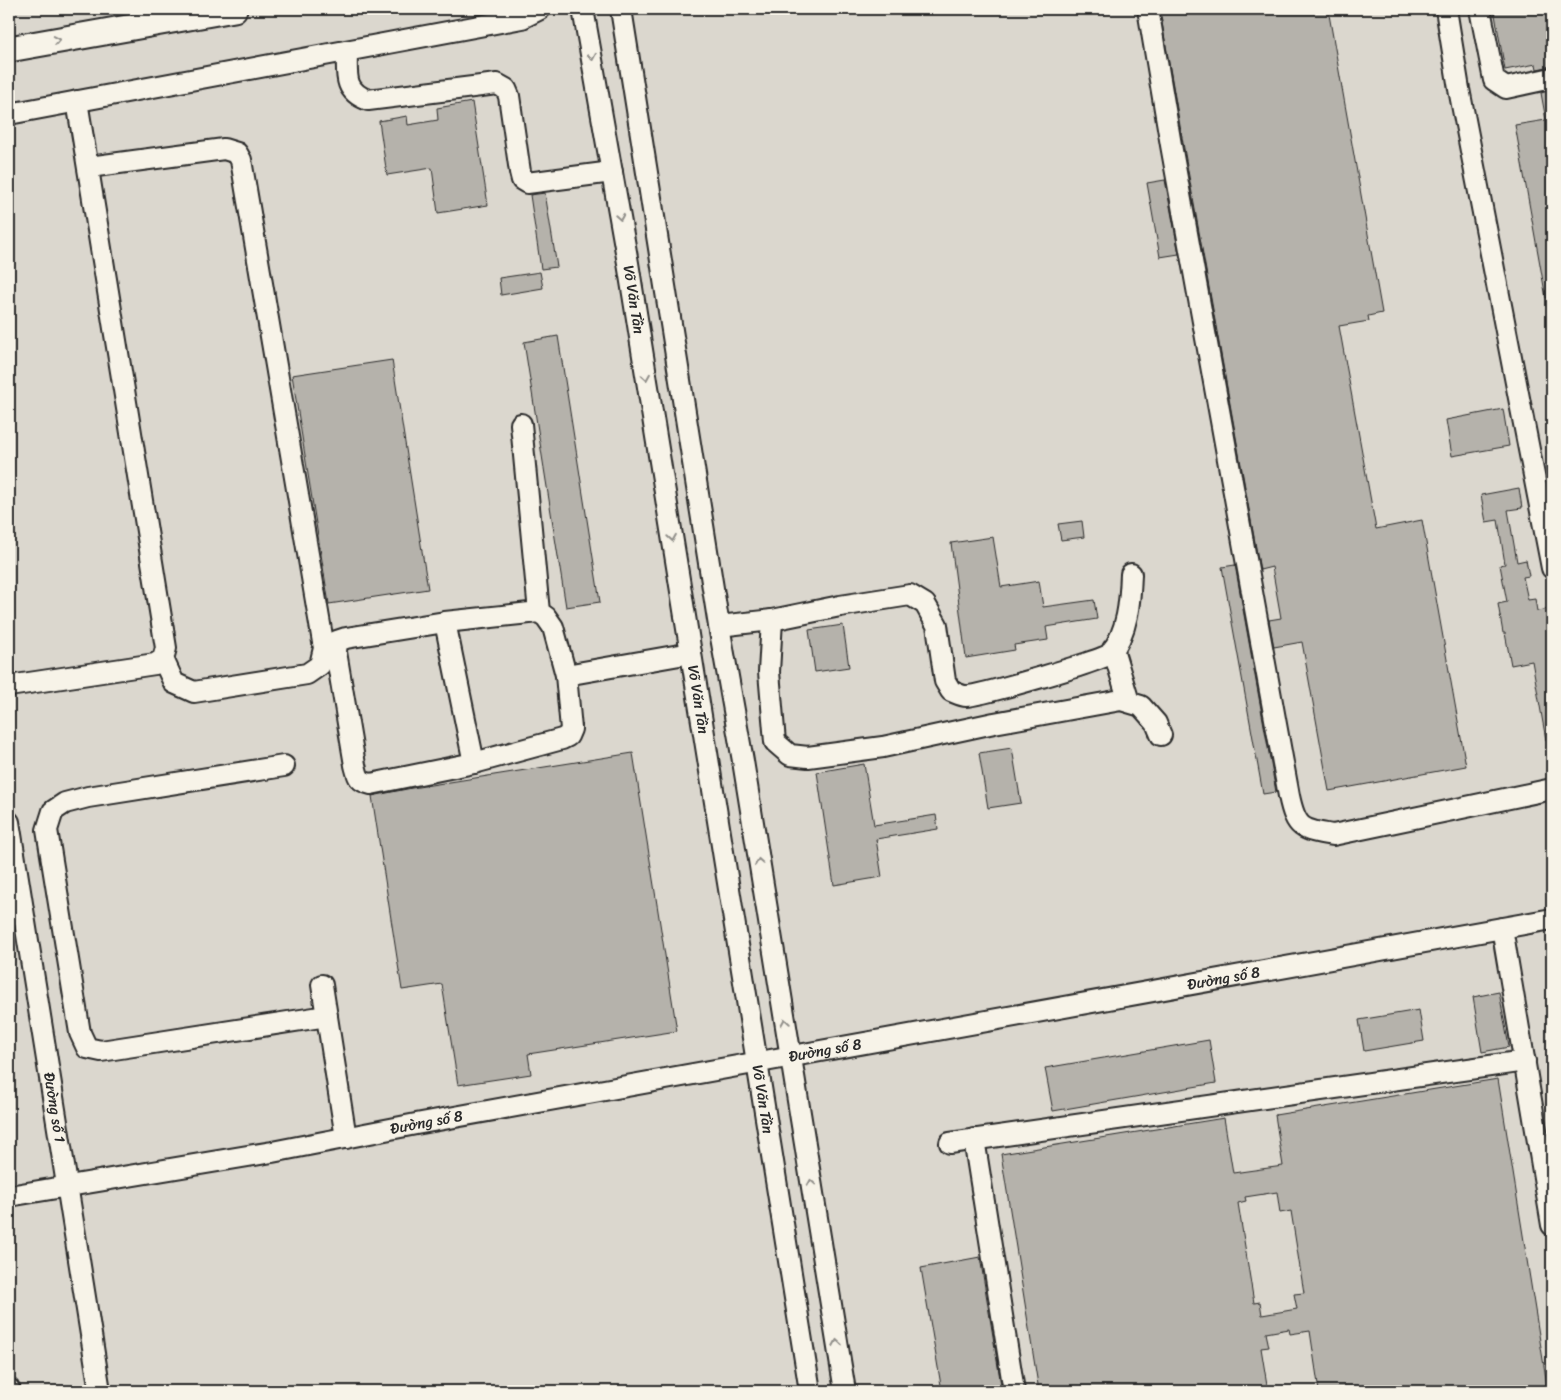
<svg xmlns="http://www.w3.org/2000/svg" width="1561" height="1400" font-family="Sriracha,sans-serif">
<style>
.built{fill:#dbd7ce}
.building{fill:#b5b2ab;stroke:#2b2b2b;fill-rule:evenodd}
.lines{fill:none;stroke-linecap:round;stroke-linejoin:round}
.minor-casing{stroke:#2b2b2b;stroke-width:24}
.major-casing{stroke:#2b2b2b;stroke-width:29}
.minor{stroke:#f7f3e8;stroke-width:20}
.major{stroke:#f7f3e8;stroke-width:25}
.oneway{stroke:#918f8a}
.labels{text-anchor:middle;dominant-baseline:central;stroke-width:4;stroke-linejoin:round;paint-order:stroke}
.street-label{font-size:15px;fill:#2b2b2b;stroke:#f7f3e8}
</style>
<rect width="100%" height="100%" fill="#ebe7dd"/>
<filter id="ink" filterUnits="userSpaceOnUse"><feTurbulence type="fractalNoise" baseFrequency=".02" numOctaves="2"/><feDisplacementMap in="SourceGraphic" scale="10" xChannelSelector="R" yChannelSelector="G"/><feConvolveMatrix kernelMatrix="1 2 1 2 8 2 1 2 1" color-interpolation-filters="sRGB"/></filter>
<g filter="url(#ink)">
<path class="built" d="M9,9H1552V1391H9Z"/>
<path class="building" d="M1174,9H1328L1382,313L1368,316L1369,321L1339,326L1376,529L1422,520L1466,766L1329,791L1302,642L1274,647L1269,620L1281,618L1272,567L1260,570L1183,143L1160,11Z
M1494,9H1552V66L1537,69L1536,64L1505,70Z
M1552,90V298H1546L1515,125L1546,120L1541,93Z
M472,102L488,205L438,213L432,168L387,175L379,121L407,116L408,125L438,120L437,108Z
M1165,180L1179,254L1160,257L1147,183Z
M545,193L557,267L541,269L530,195Z
M540,272L543,288L501,295L499,278Z
M558,336L600,602L566,607L524,342Z
M392,360L428,589L329,604L292,375Z
M1503,409L1509,446L1452,456L1446,420Z
M1519,488L1522,508L1508,510L1517,562L1526,560L1529,576L1523,577L1528,600L1535,599L1537,611L1549,609L1552,630V663L1550,664L1552,678V739L1546,740L1532,661L1511,665L1505,633H1503L1498,604L1507,602L1500,565L1505,564L1498,520L1486,522L1481,495Z
M1082,521L1084,537L1061,540L1058,524Z
M993,537L1001,587L1039,581L1043,607L1094,600L1097,619L1046,627L1048,640L1014,645L1015,650L966,658L951,543Z
M1235,565L1276,792L1263,794L1222,567Z
M843,625L849,667L815,672L809,630Z
M1012,748L1021,803L988,808L979,753Z
M633,753L677,1031L528,1054L531,1074L458,1085L442,984L402,990L372,796L412,788Z
M864,764L874,825L936,815L938,829L876,839L882,877L834,885L817,772Z
M1499,992L1509,1047L1482,1052L1473,997Z
M1419,1010L1424,1041L1364,1051L1359,1020Z
M1209,1040L1216,1083L1053,1111L1045,1068Z
M1498,1079L1548,1391H1319L1310,1331L1290,1334L1289,1329L1266,1333L1269,1347L1261,1348L1268,1391H1039L1001,1154L1224,1118L1233,1173L1283,1166L1275,1115ZM1277,1192L1280,1213L1291,1211L1304,1293L1294,1294L1297,1309L1262,1315L1260,1302L1254,1303L1238,1203L1246,1201L1245,1197Z
M980,1257L1002,1391H942L921,1268Z"/>
<g class="lines">
<defs>
<g id="minor">
<path id="s1" d="M583,9L628,263L810,1391"/>
<path d="M621,9L719,626L743,761L845,1391"/>
<path d="M1148,9L1171,145L1289,796C1296,829 1302,830 1333,835L1552,789"/>
<path d="M1446,9L1459,89L1552,568"/>
<path d="M1480,9L1494,80L1506,88L1552,78"/>
<path d="M347,51C347,74 343,91 368,100L497,84L506,89L509,96L520,172L522,180L527,183L612,172"/>
<path d="M9,114L522,18L540,9"/>
<path d="M89,167L224,149L237,153L241,160L324,648L320,665L307,674L194,692L174,683L163,659"/>
<path d="M521,424L539,612L546,617L553,627L566,675L571,729L568,736L562,739L474,763L371,784C358,781 358,777 355,765L336,652L337,641L346,638L445,622L539,612"/>
<path d="M772,620L769,672L775,742L790,755L808,757L883,747L994,723L1121,700L1141,706L1156,723L1161,735"/>
<path d="M445,622L474,763"/>
<path d="M719,626L772,620L840,606L910,595L925,604L937,625L945,681L951,691C956,693 962,696 966,696C979,696 1105,660 1110,654C1128,632 1130,601 1131,574"/>
<path d="M1113,649L1129,702"/>
<path d="M566,675L691,653"/>
<path d="M9,686L155,664L163,659L166,648L77,101"/>
<path d="M284,766L88,797L65,803L53,811L47,830L80,1033L87,1048L101,1051L327,1016"/>
<path id="s2" d="M9,822L100,1391"/>
<path d="M1502,928L1552,1225"/>
<path d="M322,985L346,1138"/>
<path d="M974,1139L1014,1391"/>
<path d="M950,1143L1525,1061"/>
<path id="s3" d="M9,1196L272,1152L416,1124L1552,919"/>
<path d="M9,1389L10,1391"/>
</g>
<path id="major" d="M9,49L234,9"/>
</defs>
<use href="#minor" class="minor-casing"/>
<use href="#major" class="major-casing"/>
<use href="#minor" class="minor"/>
<use href="#major" class="major"/>
</g>
<defs><path id="oneway-chevron" d="M-2-3.5L2.5 0L-2 3.5" fill="none" stroke-width="1.6" stroke-linecap="round" stroke-linejoin="round" transform="scale(1.25)"/></defs>
<g class="oneway">
<use href="#oneway-chevron" transform="translate(57 40) rotate(-10)"/>
<use href="#oneway-chevron" transform="translate(592 57) rotate(80)"/>
<use href="#oneway-chevron" transform="translate(620 217) rotate(80)"/>
<use href="#oneway-chevron" transform="translate(646 377) rotate(81)"/>
<use href="#oneway-chevron" transform="translate(672 538) rotate(81)"/>
<use href="#oneway-chevron" transform="translate(759 862) rotate(-99)"/>
<use href="#oneway-chevron" transform="translate(785 1022) rotate(-99)"/>
<use href="#oneway-chevron" transform="translate(811 1183) rotate(-99)"/>
<use href="#oneway-chevron" transform="translate(837 1343) rotate(-99)"/>
</g>
</g>
<g class="labels">
<g class="street-label">
<text stroke="none"><textPath href="#s1" startOffset="295">Võ Văn Tần</textPath></text>
<text stroke="none"><textPath href="#s1" startOffset="700">Võ Văn Tần</textPath></text>
<text stroke="none"><textPath href="#s3" startOffset="1234">Đường số 8</textPath></text>
<text stroke="none"><textPath href="#s3" startOffset="829">Đường số 8</textPath></text>
<text stroke="none"><textPath href="#s1" startOffset="1105">Võ Văn Tần</textPath></text>
<text stroke="none"><textPath href="#s2" startOffset="289">Đường số 1</textPath></text>
<text stroke="none"><textPath href="#s3" startOffset="424">Đường số 8</textPath></text>
</g>
</g>
<rect width="1561" height="1400" fill="none" stroke="#f7f3e8" stroke-width="30"/>
<rect x="15" y="15" width="1531" height="1370" fill="none" stroke="#2b2b2b" stroke-width="2" filter="url(#ink)"/>
</svg>
